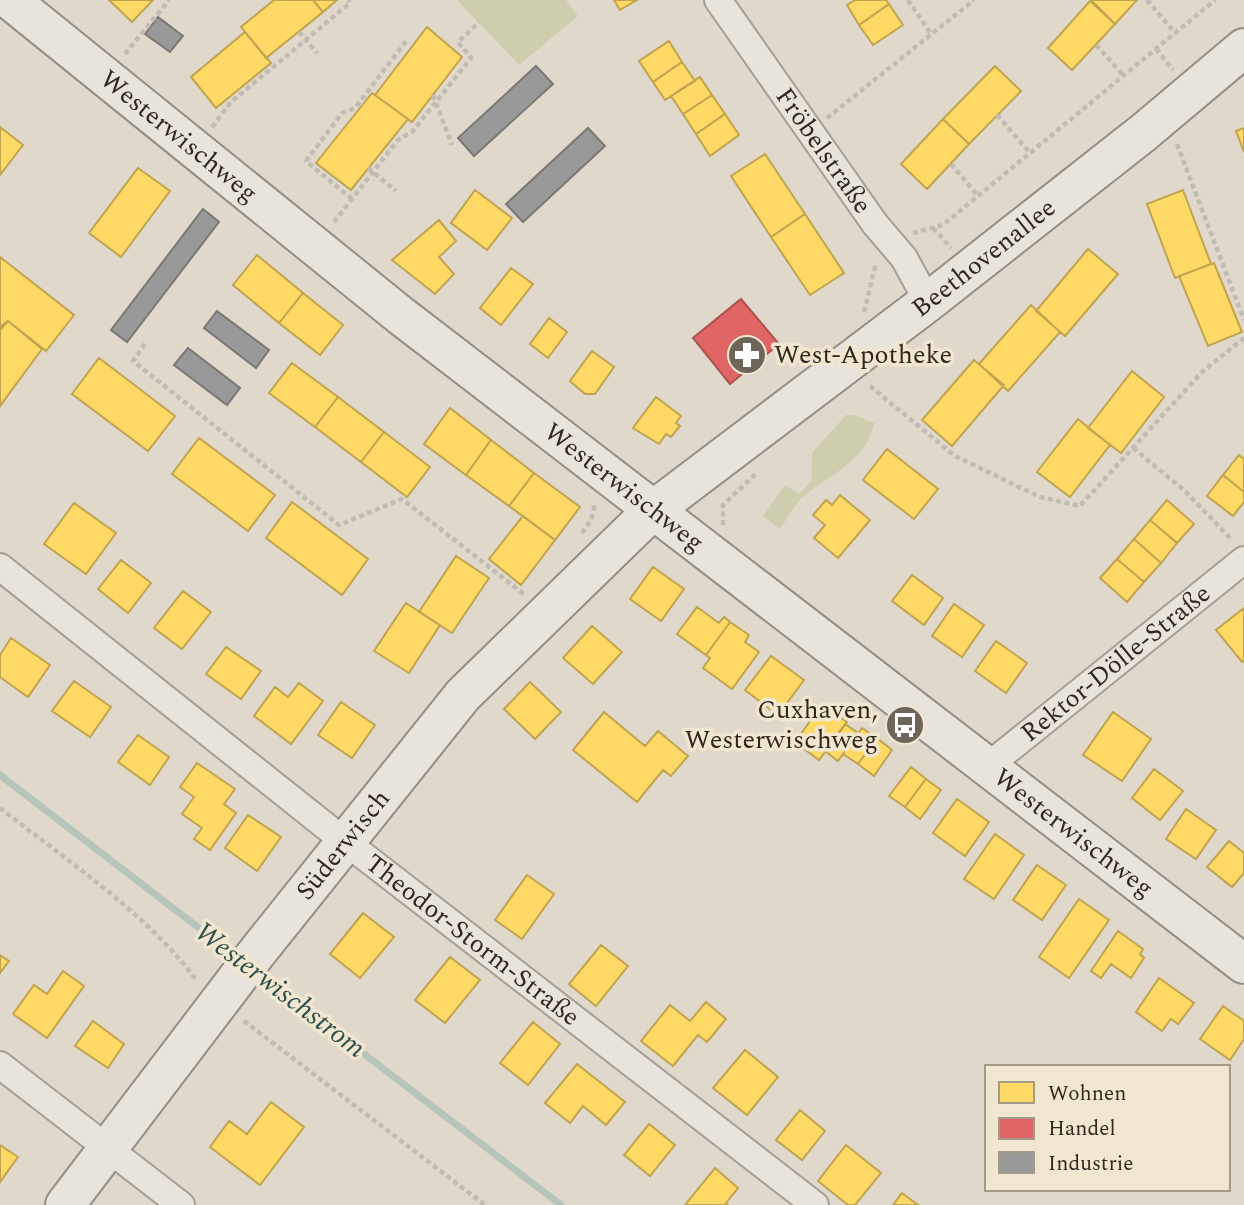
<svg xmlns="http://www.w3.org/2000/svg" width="1244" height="1205" font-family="Spectral,serif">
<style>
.green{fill:#ceceae}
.homes{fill:#ffd966;stroke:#c1a450;stroke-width:2}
.shops{fill:#e06666;stroke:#ac5350;stroke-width:2}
.industry{fill:#999;stroke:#7a7774;stroke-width:2}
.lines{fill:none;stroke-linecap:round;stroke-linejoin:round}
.stream{stroke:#b6c4bb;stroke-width:7}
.street-casing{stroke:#a59e94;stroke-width:30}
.secondary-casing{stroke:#948d84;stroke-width:42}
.path{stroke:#c1bbb3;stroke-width:4.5;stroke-dasharray:5 3.5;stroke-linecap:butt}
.street{stroke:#e8e4db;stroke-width:26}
.secondary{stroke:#e8e4db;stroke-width:38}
.labels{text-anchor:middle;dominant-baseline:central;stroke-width:7;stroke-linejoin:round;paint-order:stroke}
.street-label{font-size:26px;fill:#31271e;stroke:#f1e7d0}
.poi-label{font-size:26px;fill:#31271e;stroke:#f1e7d0;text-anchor:start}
.water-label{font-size:28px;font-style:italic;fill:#2e504d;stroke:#f1e7d0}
</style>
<rect width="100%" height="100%" fill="#e0d8ca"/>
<path class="green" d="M457,0H566L578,16L519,65Z
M846,415H854L874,423C868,460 829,475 803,497C794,505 787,519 780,529L763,516L785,485L799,494L811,481L812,453Z"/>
<path class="homes" d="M109,0H153L132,22Z
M274,0H313L323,12L266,58L241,27Z
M313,0H337L323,12Z
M614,0H637L620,10Z
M855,0H886L889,4L859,25L847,5Z
M1091,0H1137L1115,24Z
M1090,1L1115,24L1072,70L1048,48Z
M889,4L903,25L873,45L859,25Z
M427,27L462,57L412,122L375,95Z
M245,32L271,63L216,108L191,77Z
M669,41L682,62L653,82L639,61Z
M682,62L695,81L665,100L653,82Z
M995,66L1021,91L969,144L943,119Z
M700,77L712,95L683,114L671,96Z
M372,93L408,119L351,190L316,163Z
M712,95L725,114L696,134L683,114Z
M725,114L739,135L710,156L696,134Z
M943,119L969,144L927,189L901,164Z
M0,127L23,145L0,175Z
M1244,128V152L1236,131Z
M765,154L805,214L771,237L731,176Z
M138,168L170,191L121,257L89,233Z
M475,190L512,218L487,250L451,223Z
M1183,190L1211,264L1175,278L1147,204Z
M805,214L844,273L810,295L771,237Z
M439,220L456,241L439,257L454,274L435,294L392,260Z
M1088,249L1118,274L1065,336L1036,311Z
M257,255L303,293L279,323L233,285Z
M0,257L74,315L46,351L8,321L0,327Z
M1214,263L1242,332L1208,346L1179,276Z
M511,268L533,284L501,325L480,308Z
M303,293L343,325L320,355L279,323Z
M1031,305L1060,332L1008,391L979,364Z
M549,318L567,332L548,358L530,344Z
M8,321L42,349L0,406V330Z
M592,351L614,367L595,394H585L570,381Z
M99,358L175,416L148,451L72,394Z
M974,360L1004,385L952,446L922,420Z
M292,363L338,397L315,427L269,393Z
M1132,371L1164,397L1121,453L1088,428Z
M338,397L384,432L361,462L315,427Z
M656,397L681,416L676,423L680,426L671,437L666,434L659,444L633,428Z
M450,408L491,440L466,475L424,444Z
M1078,419L1110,445L1070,497L1037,472Z
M384,432L430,467L407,497L361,462Z
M199,438L275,495L248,531L172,474Z
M491,440L534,473L509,506L466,475Z
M887,449L938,489L914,519L863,480Z
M1239,455L1244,459V492L1223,475Z
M534,473L580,507L555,540L509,506Z
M1223,475L1244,492V502L1233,516L1207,496Z
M840,495L870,520L838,558L814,538L825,525L813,515L826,500L832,505Z
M1167,500L1194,524L1177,543L1150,520Z
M292,502L368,559L342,595L266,538Z
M74,503L116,533L86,574L44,544Z
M523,516L555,540L521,585L489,559Z
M1150,520L1177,543L1161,563L1134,539Z
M1134,539L1161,563L1144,582L1117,559Z
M456,556L489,578L452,633L419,612Z
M1117,559L1144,582L1127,602L1100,578Z
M121,560L151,583L128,613L98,589Z
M653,567L684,589L661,621L630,599Z
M912,575L943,598L924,625L892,601Z
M183,591L211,612L182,649L154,628Z
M406,603L440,625L409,673L374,651Z
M954,604L984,625L962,657L932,636Z
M697,607L719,623L724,617L730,622L706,655L677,634Z
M1244,608V661L1242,662L1216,630Z
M730,622L749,635L745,642L759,652L732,689L703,668L710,658L706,655Z
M592,626L622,652L593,684L563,658Z
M11,638L50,665L28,697L0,677V655Z
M996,641L1027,663L1006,693L975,671Z
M226,647L261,671L241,699L206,674Z
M771,656L804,680L778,715L745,690Z
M74,681L111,707L90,737L52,711Z
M530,682L561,712L535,739L504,709Z
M299,683L323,701L291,744L254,716L275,687L288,697Z
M341,702L375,725L352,758L318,735Z
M822,705L847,722L819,760L795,742Z
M604,712L645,746L658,731L688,756L671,776L663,770L637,802L573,750Z
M1113,712L1151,739L1122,781L1083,755Z
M845,724L858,733L838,761L825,751Z
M862,728L877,738L858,764L843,754Z
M138,735L169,757L150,785L118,762Z
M877,738L892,750L874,776L858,764Z
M197,763L235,789L224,804L236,813L210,850L194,839L202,828L182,814L194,797L180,787Z
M911,767L926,779L905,807L889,796Z
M1154,769L1183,791L1160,820L1132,798Z
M926,779L941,790L920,819L905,807Z
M957,799L989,822L965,856L933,833Z
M1186,809L1216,830L1196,859L1166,839Z
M248,815L281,837L257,871L225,848Z
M995,834L1024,855L994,899L964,879Z
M1229,841L1244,853V873L1232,887L1207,867Z
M1037,865L1066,885L1042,920L1013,900Z
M527,875L554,894L522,939L495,920Z
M1079,899L1109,920L1069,978L1039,957Z
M363,913L394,937L360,978L330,954Z
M1118,931L1143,949L1140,954L1144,958L1131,978L1111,964L1101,978L1091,971Z
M601,945L628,966L596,1006L569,984Z
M0,955L9,961L0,973Z
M450,957L480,980L445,1023L415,1000Z
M63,971L84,986L47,1038L13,1014L34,985L47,994Z
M1159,978L1194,1003L1178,1024L1171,1019L1162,1031L1136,1012Z
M706,1002L726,1019L707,1042L698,1035L673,1066L641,1041L670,1005L690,1021Z
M1223,1006L1244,1021V1039L1230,1060L1200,1039Z
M93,1021L124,1044L108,1068L75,1046Z
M533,1022L560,1044L528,1085L500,1063Z
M745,1050L778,1077L747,1115L713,1088Z
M577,1064L625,1102L606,1125L583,1106L570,1123L545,1103Z
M271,1102L304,1127L260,1185L210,1147L229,1121L247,1134Z
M800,1110L825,1131L802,1160L776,1140Z
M649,1124L675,1145L650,1176L624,1155Z
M0,1145L18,1157L0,1182Z
M846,1145L881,1173L855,1205H848L818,1181Z
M715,1168L738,1188L726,1203L728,1205H685Z
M902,1193L918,1205H893Z"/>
<path class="shops" d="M741,299L779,344L730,384L693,338Z"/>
<path class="industry" d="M158,17L183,36L170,52L145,34Z
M536,66L553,84L474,156L458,138Z
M588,128L605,146L523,222L506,204Z
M203,209L219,222L127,342L111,330Z
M217,311L269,350L256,368L204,328Z
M188,348L240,388L227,405L174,365Z"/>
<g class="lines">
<path class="stream" d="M0,775L238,958
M256,971L561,1205"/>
<defs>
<g id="street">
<path id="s1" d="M718,0L875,224L904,258L928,302"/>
<path id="s2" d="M0,567L338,836L815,1205"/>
<path id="s3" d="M988,766L1244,560"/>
<path d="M0,1065L181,1205"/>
</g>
<g id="secondary">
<path id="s4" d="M10,0L400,315L1244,964"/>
<path id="s5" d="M65,1205L255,955L463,695L652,511L928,302L1143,133L1244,48"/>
</g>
</defs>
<use href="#street" class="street-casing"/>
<use href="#secondary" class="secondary-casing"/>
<path class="path" d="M908,0L931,34
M1147,0L1175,33
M299,32L317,53
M1096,45L1124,76
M1156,49L1173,70
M125,54L169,0
M433,95L452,145
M997,115L1030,153
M827,118L974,0
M212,127L231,102L350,3L348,0
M1177,144L1244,320
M951,164L978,196
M368,168L396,191
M352,199L306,161L342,113L355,108L407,40
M334,222L398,140L412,132L471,58L458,42L479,22
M933,228L951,248
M913,233L943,225L1215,0
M864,312L876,263
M145,344L133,361L339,525L402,499L525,595
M870,386L955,456L1040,497L1080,506L1202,372L1244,338
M1133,448L1184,490L1232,540
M723,525V505L758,472
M582,533L591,520L595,504
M0,808C65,859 149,915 197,981
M244,1021L485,1205"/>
<use href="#street" class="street"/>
<use href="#secondary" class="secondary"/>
</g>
<defs>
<symbol id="pharmacy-disc" viewBox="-11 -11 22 22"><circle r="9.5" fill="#6e655a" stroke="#f1e7d0"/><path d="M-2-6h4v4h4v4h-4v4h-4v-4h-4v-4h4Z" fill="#fff"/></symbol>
<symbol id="bus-disc" viewBox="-11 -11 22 22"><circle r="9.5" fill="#6e655a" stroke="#f1e7d0"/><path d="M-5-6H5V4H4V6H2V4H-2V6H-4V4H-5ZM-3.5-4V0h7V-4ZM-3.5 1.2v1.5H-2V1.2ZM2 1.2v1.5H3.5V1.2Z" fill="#fff"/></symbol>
</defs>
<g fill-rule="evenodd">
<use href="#pharmacy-disc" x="725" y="333" width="44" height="44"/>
<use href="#bus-disc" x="883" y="703" width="44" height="44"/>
</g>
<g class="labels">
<g class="street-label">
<text stroke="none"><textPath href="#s4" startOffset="217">Westerwischweg</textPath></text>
<text stroke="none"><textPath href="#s1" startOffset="184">Fröbelstraße</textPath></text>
<text stroke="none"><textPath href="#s5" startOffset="1328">Beethovenallee</textPath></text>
<text stroke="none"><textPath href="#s4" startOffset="784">Westerwischweg</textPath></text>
<text stroke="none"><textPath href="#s3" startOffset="164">Rektor-Dölle-Straße</textPath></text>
<text stroke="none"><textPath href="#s4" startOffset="1351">Westerwischweg</textPath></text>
<text stroke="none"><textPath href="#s5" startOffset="455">Süderwisch</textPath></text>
<text stroke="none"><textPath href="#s2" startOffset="602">Theodor-Storm-Straße</textPath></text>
</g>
<g class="poi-label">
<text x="774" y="355">West-Apotheke</text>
<text x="878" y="710" text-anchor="end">Cuxhaven,<tspan x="878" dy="30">Westerwischweg</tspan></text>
</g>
<g class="water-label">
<text transform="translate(280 990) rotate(37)">Westerwischstrom</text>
</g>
</g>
<rect x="985" y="1065" width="245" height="126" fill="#f1e7d0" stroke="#a49a89" stroke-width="2"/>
<rect x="999" y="1082" width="35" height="21" fill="#ffd966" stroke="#a49a89" stroke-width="2"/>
<text x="1048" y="1100" font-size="21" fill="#31271e">Wohnen</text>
<rect x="999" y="1118" width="35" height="21" fill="#e06666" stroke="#a49a89" stroke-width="2"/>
<text x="1048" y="1135" font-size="21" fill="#31271e">Handel</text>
<rect x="999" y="1152" width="35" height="21" fill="#999999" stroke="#a49a89" stroke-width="2"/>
<text x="1048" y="1170" font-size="21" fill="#31271e">Industrie</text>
</svg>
